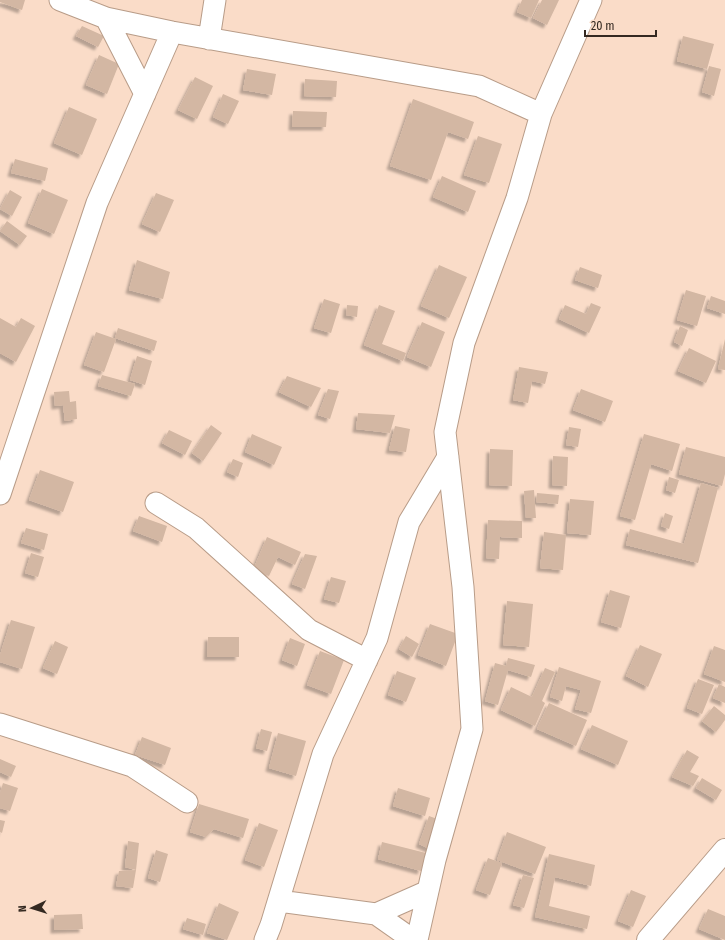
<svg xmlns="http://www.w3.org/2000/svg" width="725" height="940" font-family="'Fira Sans Condensed',sans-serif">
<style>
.building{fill:#d3b7a3;filter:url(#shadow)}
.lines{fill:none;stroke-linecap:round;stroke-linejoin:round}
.minor-casing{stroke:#b89c88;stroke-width:23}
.tertiary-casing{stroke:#b89c88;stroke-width:24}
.minor{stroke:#fff;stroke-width:21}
.tertiary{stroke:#fff;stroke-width:22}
</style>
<defs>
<filter id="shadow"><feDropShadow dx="-3.5" dy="3.5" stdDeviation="1" flood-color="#0004"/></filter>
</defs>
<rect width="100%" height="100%" fill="#fadcc8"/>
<path class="building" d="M0,0H25L22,10L0,2Z
M522,0H539L531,18L517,12Z
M542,0H559L547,25L533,18Z
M82,26L104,36L98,47L76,36Z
M683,36L714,44L707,69L677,61Z
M99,55L119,64L107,94L86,85Z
M709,66L721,69L714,96L702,92Z
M247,69L276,74L272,95L243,90Z
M195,77L213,86L197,119L178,110Z
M305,79L337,81L336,97L304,96Z
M223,94L239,101L228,124L213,117Z
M413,99L474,122L468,139L448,132L431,180L390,166Z
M69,107L97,119L82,155L54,143Z
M293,111L327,112L326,127H292Z
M478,136L502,144L489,183L464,175Z
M15,159L48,168L45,181L11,173Z
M442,176L476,191L468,212L433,197Z
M42,189L68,200L54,234L28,223Z
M10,190L22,197L12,216L0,209Z
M156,193L174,200L160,232L142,224Z
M7,221L27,236L20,245L0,231Z
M137,260L170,272L163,299L129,290Z
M439,265L467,277L449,318L421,306Z
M580,267L602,275L598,288L575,280Z
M686,290L706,296L697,326L677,320Z
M711,296L725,301V314L707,308Z
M324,299L340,304L331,333L314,328Z
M591,303L601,307L589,333L559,319L565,305L586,314Z
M347,305L358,306L357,317L346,315Z
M379,305L395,311L382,344L406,353L403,361L364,345Z
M0,318L16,327L21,318L35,326L16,362L0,353Z
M422,322L445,332L431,367L407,357Z
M680,326L688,330L682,346L674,342Z
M118,328L157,341L154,351L115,338Z
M96,332L116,339L104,372L84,365Z
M725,339V370L718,369Z
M689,348L716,361L706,383L678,371Z
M137,356L152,361L145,385L130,380Z
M519,367L548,372L545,384L532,381L528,403L513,400Z
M102,375L135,384L131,396L98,386Z
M287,376L321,388L311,407L279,392Z
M328,389L339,391L330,419L318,415Z
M581,389L613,401L605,422L573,410Z
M69,391L70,402L76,401L77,419L65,421L63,405L55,406L54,392Z
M358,413L395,415L390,433L356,429Z
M211,425L222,433L203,461L192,453Z
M395,426L410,429L406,452L389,450Z
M569,427L581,429L578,447L566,445Z
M169,430L192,441L185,455L162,443Z
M252,434L282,447L274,465L245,452Z
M644,434L680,444L672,471L651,464L635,520L620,516Z
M686,447L725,457V474L722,486L679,474Z
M490,449L513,450L512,486L489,485Z
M553,456L568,457L567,486L552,485Z
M233,459L243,463L238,477L227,472Z
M40,470L74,482L63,512L29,500Z
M669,477L679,480L675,493L666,490Z
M701,483L718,488L698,563L626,545L630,529L684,544Z
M534,490L536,518H526L524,491Z
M537,493L559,495L558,504L536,502Z
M570,499L594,501L591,535L567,533Z
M665,513L673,516L669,529L661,526Z
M139,516L167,526L162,542L133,531Z
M488,520L522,521V538L500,537L499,559L486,558Z
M26,528L48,534L44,550L21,543Z
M544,532L566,535L563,570L540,568Z
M267,537L301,552L295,565L278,557L269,576L253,570Z
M31,553L44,557L38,577L25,573Z
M305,554L317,556L305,589L292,584Z
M331,577L346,581L339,603L324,599Z
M610,590L630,596L621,628L601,622Z
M507,601L533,604L529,647L503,645Z
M11,620L35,627L22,669L0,662V655Z
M430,624L458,634L446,666L418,655Z
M406,636L419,644L412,657L399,649Z
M208,637H239V657H207Z
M290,638L305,644L297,666L282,660Z
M55,641L68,647L57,674L43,668Z
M640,645L662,654L648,687L626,676Z
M714,646L725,650V682L704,674Z
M320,651L344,660L331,694L307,685Z
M508,658L535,665L531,677L508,670L498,705L485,701L495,663L506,666Z
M559,667L601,681L591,713L575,709L581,690L566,686L562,701L550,697Z
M545,668L555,672L542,701L545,703L535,726L501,710L511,687L532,697Z
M397,671L416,678L406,702L388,695Z
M698,679L714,685L702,714L687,708Z
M719,684L725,687V703L713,698Z
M549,703L587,720L576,746L537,729Z
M714,706L725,715V720L716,732L702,721Z
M592,725L628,741L618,765L581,749Z
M261,729L272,732L267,751L256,748Z
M278,733L306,741L296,776L269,768Z
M142,737L171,748L165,765L135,755Z
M687,750L699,757L690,772L699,776L693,786L672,777Z
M0,759L16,766L11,777L0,772Z
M702,778L722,790L716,800L696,788Z
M3,783L18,788L10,811L0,808V793Z
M398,788L430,798L425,816L393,806Z
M199,804L249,819L243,838L214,829L206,837L190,832Z
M429,816L443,821L432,850L419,844Z
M0,820L5,821L2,833L0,832Z
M259,823L278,830L264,867L245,860Z
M507,832L546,847L535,874L497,860Z
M128,841L139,843L136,870L125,867Z
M382,842L426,853L421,871L378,859Z
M156,850L168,854L160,882L148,878Z
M549,854L595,865L591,886L555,877L549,906L590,916L587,929L535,917Z
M488,858L502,863L490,895L476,890Z
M136,870L133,888L116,886L119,871Z
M523,875L534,878L524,908L513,905Z
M631,890L646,896L633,927L618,921Z
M219,903L239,912L227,940L207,933Z
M708,909L725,916V940L699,929Z
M82,914L83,929L54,930V915Z
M187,918L206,924L203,935L183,929Z"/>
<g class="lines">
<defs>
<path id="minor" d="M60,0L106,18L172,32L479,86L541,114
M106,18L145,94
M209,39L215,0
M0,494L97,203L172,32
M156,503L196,528L309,630L367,660
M0,724L132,766L187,802
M279,901L376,914L413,940
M376,914L428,891
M265,940L271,925L323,754L377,638L409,522L448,457
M417,940L435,860L472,729L463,587L445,432L464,343L517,198L541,114L591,0"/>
<path id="tertiary" d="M648,940L725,850"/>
</defs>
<use href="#minor" class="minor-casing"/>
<use href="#tertiary" class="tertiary-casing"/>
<use href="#minor" class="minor"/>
<use href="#tertiary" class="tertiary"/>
</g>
<g transform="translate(32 908) rotate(266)" stroke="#fadcc8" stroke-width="3" paint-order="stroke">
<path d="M0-3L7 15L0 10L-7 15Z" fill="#342921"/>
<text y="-6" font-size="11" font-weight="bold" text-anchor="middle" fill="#342921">N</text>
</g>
<path d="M585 30v6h71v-6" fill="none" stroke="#342921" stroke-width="2"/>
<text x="591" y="30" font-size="12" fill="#342921" stroke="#fadcc8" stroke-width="3" paint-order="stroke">20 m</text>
</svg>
